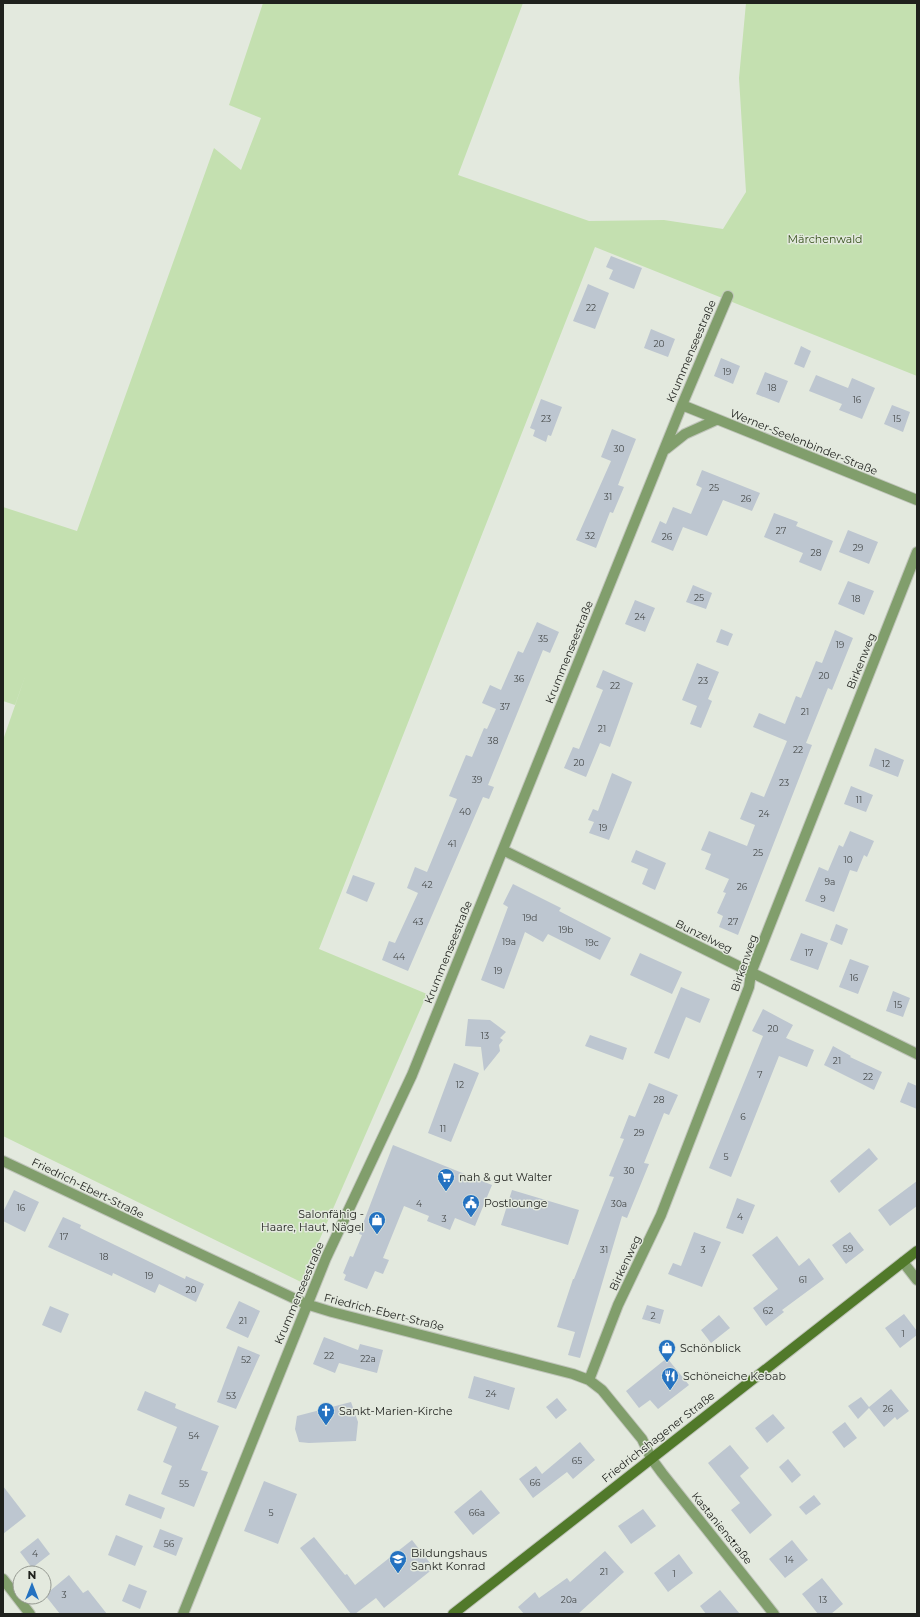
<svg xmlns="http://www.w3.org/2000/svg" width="920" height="1617" font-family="Montserrat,sans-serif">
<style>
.green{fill:#c4e0b0}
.building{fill:#bdc6d0}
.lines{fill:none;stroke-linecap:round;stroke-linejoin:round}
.minor-casing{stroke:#c0c5bb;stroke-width:12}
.secondary-casing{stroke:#c0c5bb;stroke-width:12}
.minor{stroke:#819e6c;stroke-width:10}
.secondary{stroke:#51792a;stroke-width:10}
.labels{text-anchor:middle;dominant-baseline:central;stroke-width:3;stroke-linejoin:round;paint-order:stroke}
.number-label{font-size:9px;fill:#464a4a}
.park-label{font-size:11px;fill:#344f19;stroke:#e3e9de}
.street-label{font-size:11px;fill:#1f211d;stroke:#e3e9de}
.poi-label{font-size:11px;fill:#1f211d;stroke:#e3e9de;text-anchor:start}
</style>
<rect width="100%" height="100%" fill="#e3e9de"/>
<path class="green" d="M263,3H523L458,175L589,221L664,220L723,229L746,192L739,78L746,3H917V376L595,247L319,949L427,994L301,1282L3,1136V740L26,674L15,705L3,701V507L77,531L214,148L241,170L261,118L229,105Z"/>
<path class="building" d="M611,256L642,268L634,289L609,279L613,270L606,267Z
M588,284L609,293L595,329L573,321Z
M651,329L675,339L668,357L644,348Z
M801,346L811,351L804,368L794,364Z
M721,358L740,366L733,384L714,376Z
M765,372L788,381L779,403L756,394Z
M816,375L848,388L852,378L875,388L862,419L839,410L842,404L809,391Z
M541,399L562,407L551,436L548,435L546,442L533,436L535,430L530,428Z
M892,405L910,412L903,432L884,424Z
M612,429L636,439L618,485L624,487L613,513L610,512L596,548L576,540L611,461L601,457Z
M702,470L760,493L752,511L723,500L707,536L683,527L673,551L651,542L660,521L666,524L673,507L691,514L702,488L696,485Z
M774,513L798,522L796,526L833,541L821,571L799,562L803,553L764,537Z
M848,530L878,542L869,564L839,552Z
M848,581L874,591L864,615L838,604Z
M693,585L712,593L706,609L686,602Z
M635,600L655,608L645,632L625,624Z
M537,622L559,632L550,653L543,650L488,785L494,787L489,799L483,797L408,971L382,960L389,941L395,943L418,893L407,888L415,867L427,872L457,799L449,796L466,755L472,757L484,728L487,729L496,709L482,703L490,685L501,690L518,651L523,653Z
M721,629L733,634L728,646L716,642Z
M835,630L853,638L832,690L828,688L806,743L812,745L738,935L719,927L723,916L717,913L726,893L723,892L729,879L705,869L711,854L701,850L709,831L747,846L755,825L740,819L751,792L764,797L787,741L753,727L759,713L785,724L796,696L801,698L816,661L822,663Z
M697,663L719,672L708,699L712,701L701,728L690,724L697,706L682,700Z
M603,670L633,683L610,747L600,743L586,777L564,768L573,747L579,749L603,690L596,687Z
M875,748L904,760L898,777L869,766Z
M612,773L632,782L609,840L589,833L594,822L588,820L593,809L598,811Z
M851,786L873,795L866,812L844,804Z
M850,831L874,841L867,857L864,855L857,872L850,870L834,912L805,901L819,867L828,871L839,845L843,847Z
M636,850L666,863L655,890L642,884L648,869L631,862Z
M353,875L375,883L367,902L346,893Z
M513,884L561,908L559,911L611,938L600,960L548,934L543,942L525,932L504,989L481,980L508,907L503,904Z
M836,924L848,929L842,945L830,940Z
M801,933L828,943L818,970L790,960Z
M640,953L682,972L672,994L630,975Z
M850,959L869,966L858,994L839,987Z
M681,987L710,999L700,1023L686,1017L669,1059L654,1053Z
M893,991L910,998L903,1017L886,1011Z
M763,1009L793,1025L786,1038L814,1050L807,1067L779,1056L731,1177L709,1168L763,1036L752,1031Z
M468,1019L490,1020L506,1032L500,1038L503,1040L499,1045L500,1051L484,1071L481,1047L465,1046Z
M590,1035L627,1048L623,1060L585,1046Z
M833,1046L851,1056L850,1057L882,1072L874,1090L824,1065Z
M454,1063L479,1073L451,1142L428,1133Z
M908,1082L917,1086V1109L900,1102Z
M649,1083L678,1095L669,1115L664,1113L644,1163L649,1164L627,1218L622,1216L580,1358L568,1355L575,1332L557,1327L573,1279H574L614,1177L609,1176L624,1139L620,1138L629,1115L635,1117Z
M393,1145L492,1185L475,1226L455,1218L450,1230L427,1221L429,1216L404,1206L383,1258L389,1260L383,1274L375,1271L367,1289L344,1280L346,1275L343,1273L350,1256L353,1257L362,1235L359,1234Z
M869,1148L878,1159L839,1193L830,1181Z
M917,1181V1206L890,1226L878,1210Z
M14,1190L39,1202L25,1232L3,1221V1212Z
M512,1190L579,1210L568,1245L501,1225Z
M737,1198L755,1205L743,1234L726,1228Z
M63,1217L81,1225L80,1228L185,1279L186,1276L204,1284L196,1302L159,1284L155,1293L113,1273L112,1276L48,1247Z
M694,1232L721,1242L702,1287L668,1274L673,1263L681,1266Z
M850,1232L864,1250L846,1264L832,1245Z
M777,1236L799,1266L809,1258L824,1279L782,1310L784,1312L766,1326L753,1308L778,1289L752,1255Z
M239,1301L260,1311L248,1338L226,1328Z
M647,1305L664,1310L660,1324L642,1319Z
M50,1306L69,1314L61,1333L42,1325Z
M904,1314L917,1331V1335L900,1348L885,1328Z
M719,1315L730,1328L711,1343L701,1330Z
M324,1337L358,1350L360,1344L383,1350L377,1373L339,1363L335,1373L313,1364Z
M238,1346L260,1355L236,1409L217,1402Z
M667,1358L689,1385L658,1409L650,1400L639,1408L626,1391Z
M474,1376L515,1388L509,1410L468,1398Z
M891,1389L909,1411L897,1420L895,1417L884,1427L869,1408L858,1419L848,1406L861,1397L869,1407Z
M145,1391L176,1404L175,1408L219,1426L201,1470L208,1472L194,1507L161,1494L172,1466L163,1462L177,1427L137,1410Z
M557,1398L567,1410L556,1419L546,1407Z
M351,1402L358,1422L356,1441L309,1443L299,1442L295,1429L297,1416Z
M773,1414L785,1428L767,1443L755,1428Z
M845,1422L857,1438L844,1448L832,1432Z
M580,1442L595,1460L573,1479L567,1472L533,1498L519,1479L536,1466L542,1474Z
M730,1445L749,1468L740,1476L772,1515L750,1534L731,1510L740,1503L708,1463Z
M788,1459L801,1475L792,1483L779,1467Z
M264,1481L297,1494L278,1544L244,1531Z
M3,1486L26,1516L3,1534Z
M481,1490L500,1513L473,1535L454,1512Z
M129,1494L165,1508L161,1519L125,1505Z
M814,1495L821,1504L806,1515L799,1507Z
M643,1509L656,1526L631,1544L618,1526Z
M160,1529L183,1538L176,1556L153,1547Z
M116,1535L143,1546L135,1566L108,1555Z
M314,1537L345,1575L347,1574L355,1585L412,1540L434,1568L384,1608L376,1598L355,1614H351L300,1548Z
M38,1538L50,1554L32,1568L20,1552Z
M792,1540L808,1560L785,1578L769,1559Z
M605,1551L624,1572L578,1614H524L518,1607L535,1592L539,1598L567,1578L570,1582Z
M679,1554L693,1573L668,1592L654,1573Z
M69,1575L83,1593L88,1590L107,1614H60L45,1595Z
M822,1578L843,1604L831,1614H818L802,1594Z
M129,1584L147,1591L140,1609L122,1601Z
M720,1590L740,1614H706L700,1606Z"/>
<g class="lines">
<defs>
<path id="minor" d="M682,405L917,500
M666,449L685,434L716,420
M503,850L917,1054
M3,1161L306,1304L332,1312L573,1374L589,1380L602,1390L642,1439L651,1458L662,1473L774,1614
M903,1262L917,1280
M589,1380L618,1305L661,1215L749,987L751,973L917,552
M3,1579L30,1614
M183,1614L326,1258L412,1075L682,405L728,296"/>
<path id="secondary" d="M453,1614L917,1251"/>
</defs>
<use href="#minor" class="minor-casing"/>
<use href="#secondary" class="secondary-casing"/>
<use href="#minor" class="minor"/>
<use href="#secondary" class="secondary"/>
</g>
<defs>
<symbol id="supermarket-pin" viewBox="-11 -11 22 30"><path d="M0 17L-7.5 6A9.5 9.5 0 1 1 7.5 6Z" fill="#2472c1" stroke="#e3e9de"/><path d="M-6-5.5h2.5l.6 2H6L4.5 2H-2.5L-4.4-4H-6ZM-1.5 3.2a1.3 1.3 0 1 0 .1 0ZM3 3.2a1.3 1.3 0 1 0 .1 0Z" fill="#fff"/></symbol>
<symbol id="civic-pin" viewBox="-11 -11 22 30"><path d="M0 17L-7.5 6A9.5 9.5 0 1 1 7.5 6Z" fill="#2472c1" stroke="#e3e9de"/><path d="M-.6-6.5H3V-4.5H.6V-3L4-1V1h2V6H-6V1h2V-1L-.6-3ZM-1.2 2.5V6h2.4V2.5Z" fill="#fff"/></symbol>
<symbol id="shop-pin" viewBox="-11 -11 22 30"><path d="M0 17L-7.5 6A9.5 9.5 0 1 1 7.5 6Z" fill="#2472c1" stroke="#e3e9de"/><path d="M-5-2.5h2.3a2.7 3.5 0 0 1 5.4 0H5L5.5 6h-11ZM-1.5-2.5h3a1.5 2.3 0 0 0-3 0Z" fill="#fff"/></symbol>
<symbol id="restaurant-pin" viewBox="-11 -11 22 30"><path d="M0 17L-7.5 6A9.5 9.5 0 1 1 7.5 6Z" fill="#2472c1" stroke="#e3e9de"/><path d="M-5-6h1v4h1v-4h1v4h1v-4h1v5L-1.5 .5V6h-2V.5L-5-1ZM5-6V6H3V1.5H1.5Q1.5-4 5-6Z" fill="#fff"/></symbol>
<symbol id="church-pin" viewBox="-11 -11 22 30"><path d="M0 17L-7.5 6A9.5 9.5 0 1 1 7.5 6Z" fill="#2472c1" stroke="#e3e9de"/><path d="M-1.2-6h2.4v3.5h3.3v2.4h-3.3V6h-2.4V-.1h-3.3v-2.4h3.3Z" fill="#fff"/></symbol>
<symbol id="university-pin" viewBox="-11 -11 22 30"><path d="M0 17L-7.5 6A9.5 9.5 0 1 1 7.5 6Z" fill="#2472c1" stroke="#e3e9de"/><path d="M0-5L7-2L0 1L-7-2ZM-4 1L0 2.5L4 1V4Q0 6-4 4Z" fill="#fff"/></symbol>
</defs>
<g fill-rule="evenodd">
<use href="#supermarket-pin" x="436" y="1167" width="20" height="27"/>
<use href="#civic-pin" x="461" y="1193" width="20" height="27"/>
<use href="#shop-pin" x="367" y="1210" width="20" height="27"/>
<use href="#shop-pin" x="657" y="1338" width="20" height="27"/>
<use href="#restaurant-pin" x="660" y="1366" width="20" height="27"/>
<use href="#church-pin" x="316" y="1401" width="20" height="27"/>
<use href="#university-pin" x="388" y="1549" width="20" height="27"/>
</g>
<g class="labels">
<g class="number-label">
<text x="591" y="307">22</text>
<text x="659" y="343">20</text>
<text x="727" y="371">19</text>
<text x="772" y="387">18</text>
<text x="857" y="399">16</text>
<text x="546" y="418">23</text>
<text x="897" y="418">15</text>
<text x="619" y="448">30</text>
<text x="714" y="487">25</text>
<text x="608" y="496">31</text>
<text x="746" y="498">26</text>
<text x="781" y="530">27</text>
<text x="590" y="535">32</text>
<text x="667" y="536">26</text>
<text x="858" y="547">29</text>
<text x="816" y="552">28</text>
<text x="699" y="597">25</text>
<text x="856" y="598">18</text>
<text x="640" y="616">24</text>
<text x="543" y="638">35</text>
<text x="840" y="644">19</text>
<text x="824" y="675">20</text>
<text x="519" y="678">36</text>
<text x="703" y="680">23</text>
<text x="615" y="685">22</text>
<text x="505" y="706">37</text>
<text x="805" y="711">21</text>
<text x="602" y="728">21</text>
<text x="493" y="740">38</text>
<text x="798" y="749">22</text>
<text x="579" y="762">20</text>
<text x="886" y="763">12</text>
<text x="477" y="779">39</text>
<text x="784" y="782">23</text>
<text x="859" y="799">11</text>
<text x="465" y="811">40</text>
<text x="764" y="813">24</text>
<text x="603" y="827">19</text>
<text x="452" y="843">41</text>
<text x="758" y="852">25</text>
<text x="848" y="859">10</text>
<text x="830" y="881">9a</text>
<text x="427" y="884">42</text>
<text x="742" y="886">26</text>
<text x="823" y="898">9</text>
<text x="530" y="917">19d</text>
<text x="418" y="921">43</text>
<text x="733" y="921">27</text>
<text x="566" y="929">19b</text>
<text x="509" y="941">19a</text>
<text x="592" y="942">19c</text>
<text x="809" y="952">17</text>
<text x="399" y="956">44</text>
<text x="498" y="970">19</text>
<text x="854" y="977">16</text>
<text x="898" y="1004">15</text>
<text x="773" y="1028">20</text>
<text x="485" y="1035">13</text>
<text x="837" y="1060">21</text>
<text x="760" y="1074">7</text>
<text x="868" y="1076">22</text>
<text x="460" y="1084">12</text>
<text x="659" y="1099">28</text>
<text x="743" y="1116">6</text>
<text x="443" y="1128">11</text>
<text x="639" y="1132">29</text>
<text x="726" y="1156">5</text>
<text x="629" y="1170">30</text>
<text x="419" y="1203">4</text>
<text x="619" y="1203">30a</text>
<text x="21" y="1207">16</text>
<text x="740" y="1216">4</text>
<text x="444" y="1218">3</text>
<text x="64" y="1236">17</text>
<text x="848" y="1248">59</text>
<text x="604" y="1249">31</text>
<text x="703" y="1249">3</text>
<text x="104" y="1256">18</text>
<text x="149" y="1275">19</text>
<text x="803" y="1279">61</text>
<text x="191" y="1289">20</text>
<text x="768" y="1310">62</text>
<text x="653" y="1315">2</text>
<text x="243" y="1320">21</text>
<text x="903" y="1333">1</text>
<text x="329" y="1355">22</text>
<text x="368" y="1358">22a</text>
<text x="246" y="1359">52</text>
<text x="491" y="1393">24</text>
<text x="231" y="1395">53</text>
<text x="888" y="1408">26</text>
<text x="194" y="1435">54</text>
<text x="577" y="1460">65</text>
<text x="535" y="1482">66</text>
<text x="184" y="1483">55</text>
<text x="271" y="1512">5</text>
<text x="477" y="1512">66a</text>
<text x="169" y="1543">56</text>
<text x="35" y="1553">4</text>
<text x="789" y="1559">14</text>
<text x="604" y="1571">21</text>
<text x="674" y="1573">1</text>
<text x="64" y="1594">3</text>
<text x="569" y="1599">20a</text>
<text x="823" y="1599">13</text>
</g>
<g class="park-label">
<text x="825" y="239">Märchenwald</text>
</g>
<g class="street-label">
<text transform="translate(691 351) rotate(-67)">Krummenseestraße</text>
<text transform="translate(804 442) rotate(22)">Werner-Seelenbinder-Straße</text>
<text transform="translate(569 652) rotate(-68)">Krummenseestraße</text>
<text transform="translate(861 661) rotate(-68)">Birkenweg</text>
<text transform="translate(704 936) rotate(26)">Bunzelweg</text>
<text transform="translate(448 952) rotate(-68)">Krummenseestraße</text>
<text transform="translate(744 963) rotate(-71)">Birkenweg</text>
<text transform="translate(88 1188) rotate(26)">Friedrich-Ebert-Straße</text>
<text transform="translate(625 1263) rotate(-65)">Birkenweg</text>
<text transform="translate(299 1293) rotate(-67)">Krummenseestraße</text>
<text transform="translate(384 1312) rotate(14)">Friedrich-Ebert-Straße</text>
<text transform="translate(658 1437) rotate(-38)">Friedrichshagener Straße</text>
<text transform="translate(722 1528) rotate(51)">Kastanienstraße</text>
</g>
<g class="poi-label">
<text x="459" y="1177">nah &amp; gut Walter</text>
<text x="484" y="1203">Postlounge</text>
<text x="364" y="1214" text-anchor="end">Salonfähig -<tspan x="364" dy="13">Haare, Haut, Nägel</tspan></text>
<text x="680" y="1348">Schönblick</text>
<text x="683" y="1376">Schöneiche Kebab</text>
<text x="339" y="1411">Sankt-Marien-Kirche</text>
<text x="411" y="1553">Bildungshaus<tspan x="411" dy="13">Sankt Konrad</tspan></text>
</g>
</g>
<rect width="920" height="1617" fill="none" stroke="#1f211d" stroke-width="8"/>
<g transform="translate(32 1585)"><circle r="19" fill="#e3e9de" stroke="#959991"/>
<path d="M0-3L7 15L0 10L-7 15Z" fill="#2472c1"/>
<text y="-6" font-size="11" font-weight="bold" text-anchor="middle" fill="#1f211d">N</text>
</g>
</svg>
